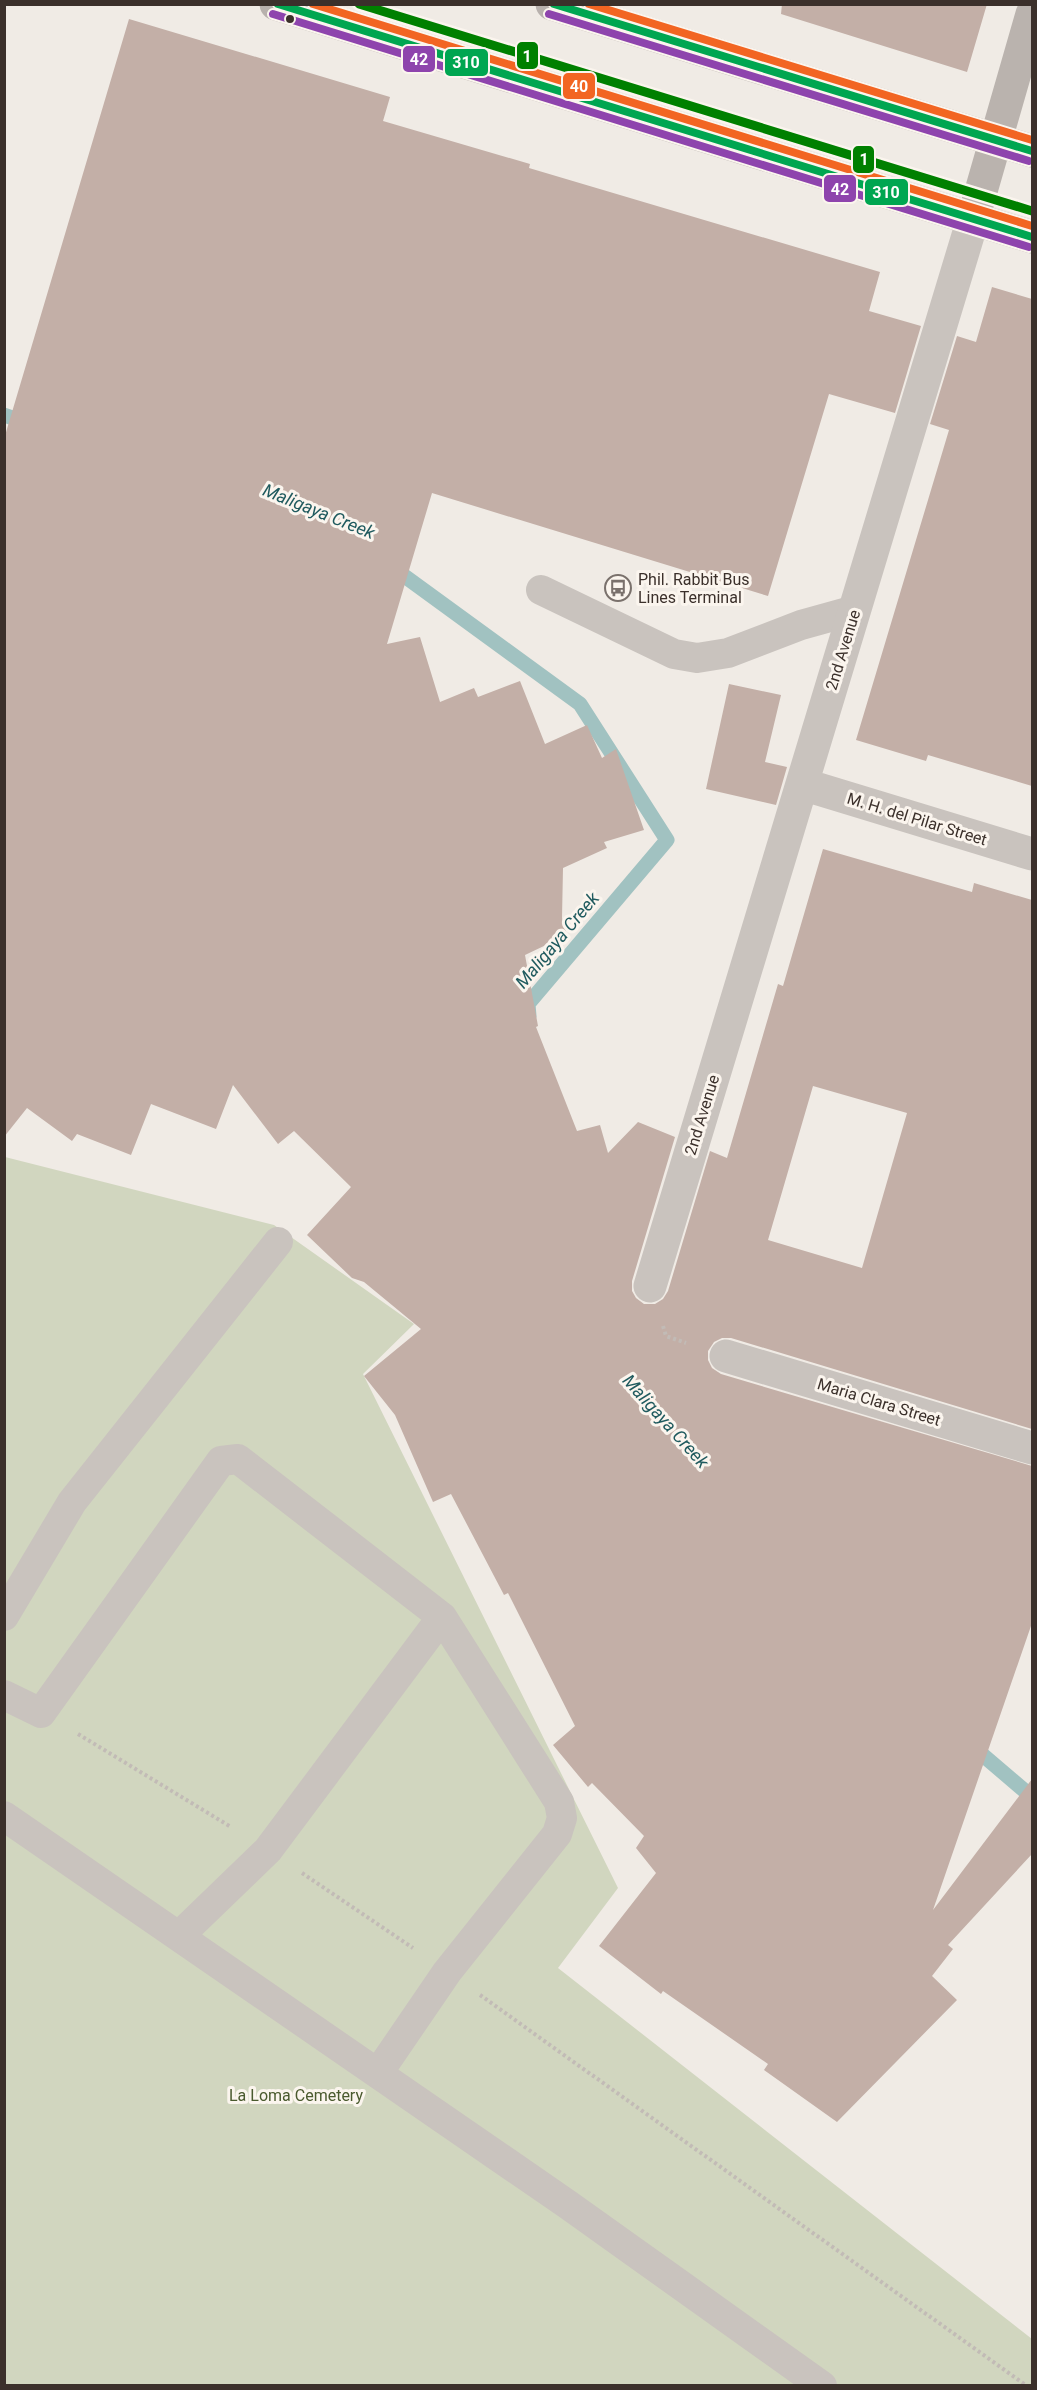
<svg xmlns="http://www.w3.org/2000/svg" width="1037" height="2390" font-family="Roboto,sans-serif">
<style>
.green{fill:#d1d6bf}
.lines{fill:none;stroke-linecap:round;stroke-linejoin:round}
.stream{stroke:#a1c2c1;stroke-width:15}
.building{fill:#c3afa7;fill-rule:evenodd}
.path{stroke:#c2bbb6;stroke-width:4;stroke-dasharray:3 3;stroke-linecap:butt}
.lane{stroke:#c9c3be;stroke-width:30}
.street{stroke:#c9c3be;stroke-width:33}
.secondary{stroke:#bab3ae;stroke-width:33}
.primary{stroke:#b8b1ad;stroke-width:33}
.bus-1-casing{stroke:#fbf5ee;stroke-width:12}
.bus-2-casing{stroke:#fbf5ee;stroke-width:12}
.bus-3-casing{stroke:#fbf5ee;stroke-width:12}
.bus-1{stroke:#00a651;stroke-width:8}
.bus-2{stroke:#8e44ad;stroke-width:8}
.bus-3{stroke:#f26522;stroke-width:8}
.rail-1-casing{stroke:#fbf5ee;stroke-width:14}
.rail-1{stroke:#008000;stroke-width:9}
.bus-dot{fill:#3b302b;stroke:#fbf5ee;stroke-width:2}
.labels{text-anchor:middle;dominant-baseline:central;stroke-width:6;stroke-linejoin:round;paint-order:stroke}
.poi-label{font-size:16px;fill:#3b302b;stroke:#fbf5ee;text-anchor:start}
.street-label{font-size:16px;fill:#3b302b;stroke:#fbf5ee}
.park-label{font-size:16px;fill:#4a5a2e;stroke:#fbf5ee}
.water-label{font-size:18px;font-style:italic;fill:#1f5a5e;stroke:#fbf5ee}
.line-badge{stroke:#fbf5ee;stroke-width:2}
.badge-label{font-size:16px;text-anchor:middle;font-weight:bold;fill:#fff}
</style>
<rect width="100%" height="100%" fill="#f0ebe5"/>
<path class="green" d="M5,1157L274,1225L414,1324L363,1374L618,1888L558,1968L1032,2339V2386H5Z"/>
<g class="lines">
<path class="stream" d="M4,415L30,424
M392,567L580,704L667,840L528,1004L529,1016
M971,1745L1032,1797"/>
</g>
<path class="building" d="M782,4H987L967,72L781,14Z
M129,19L390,97L383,121L530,164L529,168L880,272L869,311L921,326L895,413L829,394L768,596L432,493L387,644L420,637L440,702L474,688L478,697L520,681L545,744L587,725L602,758L616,749L644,830L604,842L607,848L563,868L562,918L567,935L525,955L538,1026L536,1027L577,1131L600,1125L608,1153L638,1122L675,1137L632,1281V1291L636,1298L644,1304H655L663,1299L668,1291L710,1151L727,1158L778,984L783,986L823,849L972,892L974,883L1032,900V1429L731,1338H722L714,1342L708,1351V1360L712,1368L721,1374L1032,1466V1623L933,1910L1032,1779V1854L948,1945L953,1949L932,1976L957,2000L837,2122L764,2070L768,2064L663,1991L661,1994L599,1946L656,1873L636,1848L644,1836L592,1783L588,1787L553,1745L575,1726L508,1593L504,1595L451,1494L433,1502L395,1415L364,1376L421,1329L364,1282L352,1278L307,1235L351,1187L294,1131L278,1144L233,1085L216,1129L151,1104L131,1155L77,1134L72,1141L27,1108L4,1137V439ZM813,1086L907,1113L862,1268L768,1240Z
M992,287L1032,299V786L928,755L926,761L856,740L949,430L930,424L957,336L976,342Z
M729,684L781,695L765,762L787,767L776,805L706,789Z"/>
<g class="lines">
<path class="path" d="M663,1326L666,1336L686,1343
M78,1734L231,1827
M302,1873L413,1948
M480,1995L1027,2386"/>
<path class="lane" d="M541,590L674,654L697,658L728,653L801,625L855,610
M4,1616L72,1502L278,1242
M4,1695L41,1713L221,1461L238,1459L442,1617L559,1802L562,1818L557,1834L447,1972L378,2073
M4,1816L567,2204L822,2386
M179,1936L268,1850L442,1617"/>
<path class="street" d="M802,784L1032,854
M650,1286L973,219
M726,1356L1032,1448"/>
<path class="secondary" d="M973,219L1032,14"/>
<path class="primary" d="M276,4L1032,237
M552,4L1032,151"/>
<defs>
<path id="bus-1" d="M278,4L1032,237
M554,4L1032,151"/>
<path id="bus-2" d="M273,14L1029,247
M549,14L1029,161"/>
<path id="bus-3" d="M313,4L1032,226
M589,4L1032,140"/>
</defs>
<use href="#bus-1" class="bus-1-casing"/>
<use href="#bus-2" class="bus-2-casing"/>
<use href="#bus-3" class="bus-3-casing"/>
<use href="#bus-1" class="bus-1"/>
<use href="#bus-2" class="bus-2"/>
<use href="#bus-3" class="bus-3"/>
<defs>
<path id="rail-1" d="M359,4L1032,211"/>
</defs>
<use href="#rail-1" class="rail-1-casing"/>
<use href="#rail-1" class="rail-1"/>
</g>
<defs>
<symbol id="bus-ring" viewBox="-11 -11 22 22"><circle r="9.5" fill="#fbf5ee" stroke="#7a716c" stroke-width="1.5"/><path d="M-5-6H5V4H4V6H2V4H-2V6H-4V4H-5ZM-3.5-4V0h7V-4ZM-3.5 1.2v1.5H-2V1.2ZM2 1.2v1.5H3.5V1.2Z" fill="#7a716c"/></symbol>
</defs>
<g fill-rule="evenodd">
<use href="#bus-ring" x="603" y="573" width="30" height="30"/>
</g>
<circle class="bus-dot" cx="290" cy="19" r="5"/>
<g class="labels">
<g class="poi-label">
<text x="638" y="579">Phil. Rabbit Bus<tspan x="638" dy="18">Lines Terminal</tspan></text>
</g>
<g class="street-label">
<text transform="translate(843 650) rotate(-73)">2nd Avenue</text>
<text transform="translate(917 819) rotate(17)">M. H. del Pilar Street</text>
<text transform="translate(702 1115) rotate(-73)">2nd Avenue</text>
<text transform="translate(879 1402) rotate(17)">Maria Clara Street</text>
</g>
<g class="park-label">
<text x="296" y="2095">La Loma Cemetery</text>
</g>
<g class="water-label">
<text transform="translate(319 511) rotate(22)">Maligaya Creek</text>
<text transform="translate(557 940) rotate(-50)">Maligaya Creek</text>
<text transform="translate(666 1421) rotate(48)">Maligaya Creek</text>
</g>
</g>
<g class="line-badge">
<rect x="516" y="41" width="23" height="29" rx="6" fill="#008000"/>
<rect x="402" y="45" width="34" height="28" rx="6" fill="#8e44ad"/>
<rect x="444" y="48" width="45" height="29" rx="6" fill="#00a651"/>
<rect x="562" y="72" width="34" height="28" rx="6" fill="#f26522"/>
<rect x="852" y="145" width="23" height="29" rx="6" fill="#008000"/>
<rect x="823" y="174" width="34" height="29" rx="6" fill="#8e44ad"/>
<rect x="864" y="178" width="45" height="28" rx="6" fill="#00a651"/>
</g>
<g class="badge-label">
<text x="527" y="62">1</text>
<text x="419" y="65">42</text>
<text x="466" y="68">310</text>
<text x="579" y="92">40</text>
<text x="864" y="165">1</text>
<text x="840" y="195">42</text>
<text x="886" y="198">310</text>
</g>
<rect width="1037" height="2390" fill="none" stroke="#3b302b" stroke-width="12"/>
</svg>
